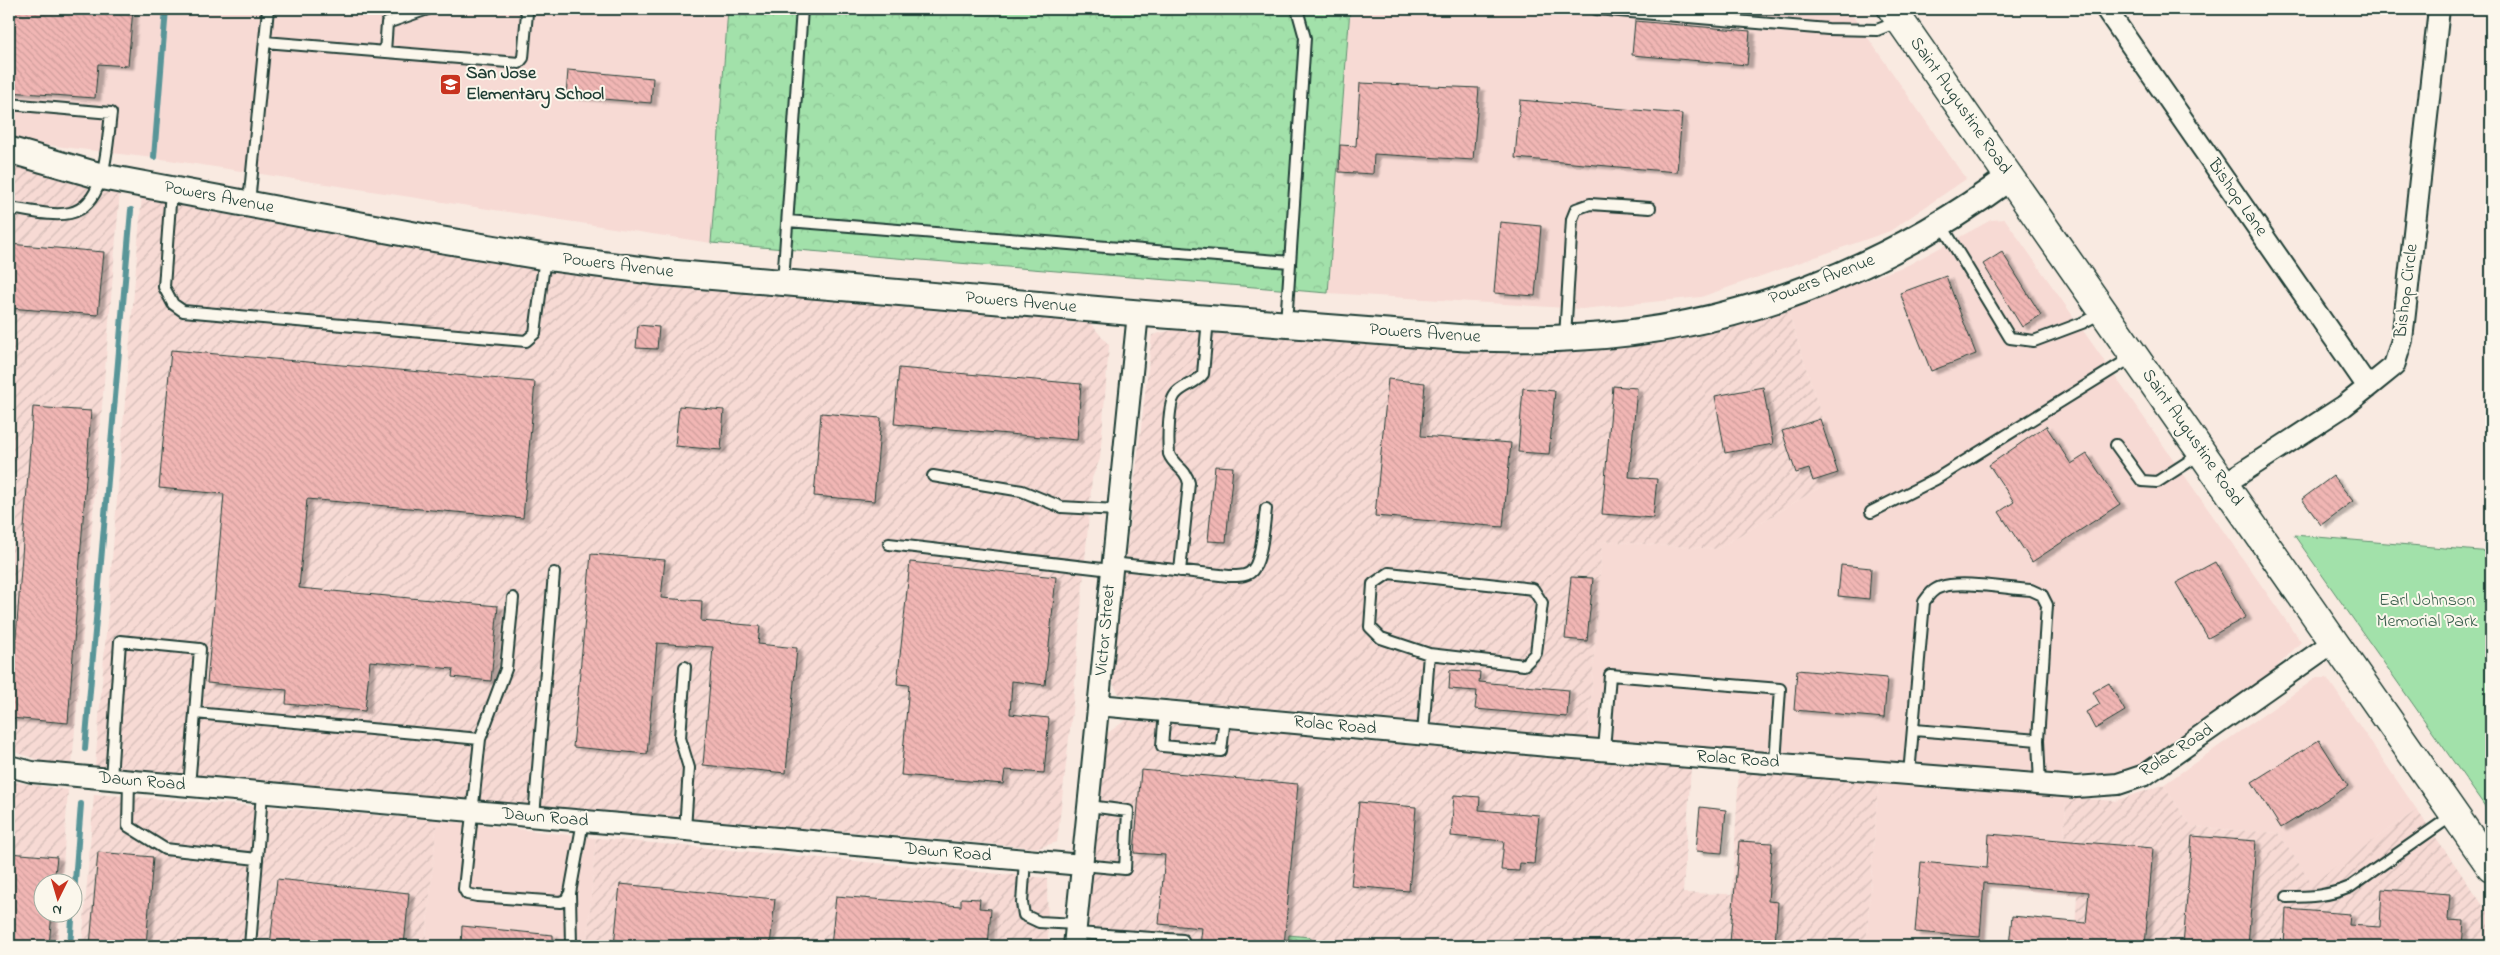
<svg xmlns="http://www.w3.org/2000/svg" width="2500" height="955" font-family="'Indie Flower',sans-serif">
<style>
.built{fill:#f7dad4}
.industrial{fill:url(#industrial-furrows)}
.forest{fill:url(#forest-crowns);stroke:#608f6f}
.park{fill:#a2e1aa;stroke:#608f6f}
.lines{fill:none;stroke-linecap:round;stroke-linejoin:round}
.stream{stroke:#599598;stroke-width:6}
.building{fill:url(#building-back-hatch);stroke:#1f3d34;filter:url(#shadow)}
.service-casing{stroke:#1f3d34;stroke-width:14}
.minor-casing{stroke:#1f3d34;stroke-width:24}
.tertiary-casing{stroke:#1f3d34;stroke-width:29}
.secondary-casing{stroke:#1f3d34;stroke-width:31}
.service{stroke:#fbf7ec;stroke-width:10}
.minor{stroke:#fbf7ec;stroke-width:20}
.tertiary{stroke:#fbf7ec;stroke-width:25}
.secondary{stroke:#fbf7ec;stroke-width:28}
.labels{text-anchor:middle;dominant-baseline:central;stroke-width:4;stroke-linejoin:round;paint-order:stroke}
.poi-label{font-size:18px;font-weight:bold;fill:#1f3d34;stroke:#fbf7ec;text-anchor:start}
.street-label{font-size:18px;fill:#1f3d34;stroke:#fbf7ec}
.park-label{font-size:18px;fill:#395e4c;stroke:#fbf7ec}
</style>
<defs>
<pattern id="industrial-furrows" width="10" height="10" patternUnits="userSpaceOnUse" patternTransform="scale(1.25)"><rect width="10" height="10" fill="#f7dad4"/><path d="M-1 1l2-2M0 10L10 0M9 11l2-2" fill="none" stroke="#d3bcb7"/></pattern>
<pattern id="forest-crowns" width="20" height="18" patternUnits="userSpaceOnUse" patternTransform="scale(1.25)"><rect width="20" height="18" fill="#a2e1aa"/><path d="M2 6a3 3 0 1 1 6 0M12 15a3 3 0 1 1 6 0" fill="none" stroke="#8bc293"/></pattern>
<pattern id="building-back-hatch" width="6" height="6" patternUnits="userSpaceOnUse" patternTransform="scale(1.25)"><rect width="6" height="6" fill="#f1b6b4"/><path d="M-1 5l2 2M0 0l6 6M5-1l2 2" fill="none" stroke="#ce9d9b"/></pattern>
<filter id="shadow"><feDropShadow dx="5.5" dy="3" stdDeviation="1" flood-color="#0004"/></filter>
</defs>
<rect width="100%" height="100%" fill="#f9eae1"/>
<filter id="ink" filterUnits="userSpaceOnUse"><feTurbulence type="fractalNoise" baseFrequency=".02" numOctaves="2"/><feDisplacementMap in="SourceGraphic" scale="10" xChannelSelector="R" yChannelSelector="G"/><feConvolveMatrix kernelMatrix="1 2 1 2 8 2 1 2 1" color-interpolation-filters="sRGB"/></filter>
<g filter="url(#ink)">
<path class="built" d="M9,9H728L711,243L169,160L23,142L9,137Z
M1350,9H1848L1966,179L1890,231L1701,297L1582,309L1328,293Z
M2005,219L2301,642L2264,680L2164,752L2119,774L2018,773L1588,738L1602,541L1717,549L1840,475L1787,308L1908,265L1991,220Z
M2316,678H2327L2417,810L2312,884L2278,833L2192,827L2163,785Z
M1878,783L2066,797L2062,894L1989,887L1985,946H1866Z
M437,820L596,838L587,946H425Z"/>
<path class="industrial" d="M9,162L120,190L72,765L47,763L9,750Z
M142,194L586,277L821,297L1090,323L1109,345L1100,459L1092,478L1073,703L1057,842L1038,848L95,767Z
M1787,308L1840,475L1717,549L1602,541L1588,738L1119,694L1111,680L1152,335L1180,328L1547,349L1656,342Z
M1126,720L1691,766L1683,893L1732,894L1739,770L1878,783L1866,946H1319L1309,937L1288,946H1085L1106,734Z
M9,779L14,782L68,790L62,882H42V912L60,913L57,946H9Z
M2163,785L2192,827L2278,833L2312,883L2417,810L2491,917V946H2074L2077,895L2062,894L2066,797L2115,801Z
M94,794L437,820L425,946H82Z
M596,838L1047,878L1048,946H587Z"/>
<path class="forest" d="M728,9H1350L1328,293L711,243Z
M1289,935L1309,937L1319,946H1288Z"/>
<path class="park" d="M2294,535L2491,552V815Z"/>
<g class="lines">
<path class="stream" d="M154,157L166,9
M85,749L131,210
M70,946L81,804"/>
</g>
<path class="building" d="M9,9H133L128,66L98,64L95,98L9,92Z
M1635,21L1750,31L1747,65L1632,55Z
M568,70L653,78L651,103L566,96Z
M1360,83L1479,88L1473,160L1374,154L1373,174L1339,172L1340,145L1356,146Z
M1520,100L1682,114L1677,172L1515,158Z
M1500,222L1541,226L1535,296L1494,293Z
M9,244L104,252L98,315L9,308Z
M2002,252L2041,315L2022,327L1983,264Z
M1946,276L1976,354L1931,371L1900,293Z
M638,325L659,327L657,349L636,348Z
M171,350L535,382L523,518L307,499L299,588L498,606L491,681L452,677L453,669L370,661L365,711L286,704L287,690L207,683L224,494L159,488Z
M899,368L1081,384L1077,440L894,424Z
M1388,379L1425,383L1421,436L1511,443L1503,527L1375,516Z
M1613,386L1637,388L1629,477L1657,479L1653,518L1602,514Z
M1763,387L1773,444L1725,453L1715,396Z
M1523,388L1555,391L1549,454L1518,452Z
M679,406L724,410L721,450L675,446Z
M33,407L91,411L68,723L10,718Z
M821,413L881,418L874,501L814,496Z
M1820,419L1838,473L1813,481L1809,469L1796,473L1782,431Z
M2046,426L2071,464L2087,454L2120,504L2032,562L1999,512L2014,502L1989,465Z
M1215,466L1233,467L1226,542L1208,541Z
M2333,476L2353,501L2321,525L2302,499Z
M591,554L665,560L661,598L702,601L701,621L760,626L758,644L797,648L786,773L703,765L713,647L657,643L647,754L573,747Z
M910,562L1056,577L1045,685L1012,681L1010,714L1049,718L1044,773L1005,770L1003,784L901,775L909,685L897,684Z
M2215,562L2246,617L2208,638L2176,583Z
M1841,565L1871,568L1869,599L1838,596Z
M1571,577L1593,578L1587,641L1565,639Z
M1450,670L1480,672L1479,682L1569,690L1567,717L1475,709L1477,691L1449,689Z
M1797,670L1887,678L1884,718L1794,710Z
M2109,683L2125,711L2095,729L2086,712L2100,704L2093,692Z
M2319,740L2348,786L2281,828L2252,782Z
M1141,770L1298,784L1284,946H1200L1202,928L1159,924L1165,855L1134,853Z
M1454,795L1480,797L1479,810L1539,815L1534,864L1520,863L1519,871L1501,870L1504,841L1451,836Z
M1359,802L1416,807L1409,891L1351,886Z
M1700,807L1726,810L1722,853L1696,851Z
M1989,834L2153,848L2145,946H2009L2012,916L2086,923L2089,892L1984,883L1980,937L1915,932L1921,862L1987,868Z
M2192,836L2256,841L2248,946H2183Z
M1739,841L1772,843L1768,901L1778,902L1775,945L1730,942Z
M98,852L153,857L146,946H90Z
M9,853L57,857L54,882H42V912H52L49,946H9Z
M277,879L409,893L404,946H270Z
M620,884L775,899L770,946H614Z
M2382,889L2450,894L2448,920L2464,921L2462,946H2284L2286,909L2350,914L2349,925L2380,927Z
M836,896L961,906V898L980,899L979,908L991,909L988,946H831Z
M462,926L553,935V946H461Z"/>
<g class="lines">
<defs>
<path id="service" d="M1596,9L1828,29L1877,30L1900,21
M265,42L519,63L523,58L527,13L525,9
M385,52L387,23L428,9
M9,104L111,113C107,143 107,205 70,213C52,217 27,210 9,208
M171,190L164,287L173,304L183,311L526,341L535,333L545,257
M249,203L268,9
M788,221L1290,262
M1941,224L2010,338L2034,341L2082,323L2103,312
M783,282L802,9
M1286,324L1305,38L1297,9
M1565,338L1572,219L1576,209L1590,204L1650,208
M2116,445L2142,481L2157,482L2202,453
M933,476L1022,491L1061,507L1117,510
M1871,512L1936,479L2134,356
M889,544L1111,570
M1112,563L1229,576C1238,576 1249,577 1254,568C1262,557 1264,524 1266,509
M1180,571L1189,483C1185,467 1174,467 1169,454C1168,442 1168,404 1175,395C1182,385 1196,384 1203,374L1208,319
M1165,711L1162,746L1221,751L1225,717
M1914,730L2038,740
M1423,734L1429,654L1524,665L1536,653L1542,603L1533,589L1389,573L1373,584L1370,627L1381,638L1429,654
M480,739L506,669L513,598
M1604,750L1610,675L1780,689L1775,763
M1909,774L1924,602C1929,595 1933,589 1941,587C1961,580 2009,589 2031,590L2042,595L2047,605L2038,740L2040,785
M111,779L120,641L200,649L195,713
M129,781L128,826L165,849L257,859L262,793
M189,787L195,713L480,739L464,889L467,894L477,896L560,902L566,900L570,893L583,821
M534,817L554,573
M685,830L689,768L680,738L685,667
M1025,860L1022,903L1024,915L1039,922L1076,924
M1082,865L1125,869L1128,811L1089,806
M570,893L571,946
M2287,897C2310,897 2329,896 2350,887L2453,815
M1076,933L1183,940
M250,946L257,859"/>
<path id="minor" d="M2106,9L2368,387
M2224,484L2344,406L2368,387L2394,366L2402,340L2439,9
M1098,705L1548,746L2076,787L2118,784L2145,775L2335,641
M9,766L32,772L1082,865
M1074,946L1138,313"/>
<path id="tertiary" d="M9,150L104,177L425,237L545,257L659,272L1138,313L1465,338C1504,339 1544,340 1583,337C1738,328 1886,269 2010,177"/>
<path id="secondary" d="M1892,9L2491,867"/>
</defs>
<use href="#service" class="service-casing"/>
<use href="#minor" class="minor-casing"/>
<use href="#tertiary" class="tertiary-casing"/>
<use href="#secondary" class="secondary-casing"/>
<use href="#service" class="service"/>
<use href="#minor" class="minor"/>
<use href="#tertiary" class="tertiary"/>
<use href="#secondary" class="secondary"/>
</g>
</g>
<defs>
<symbol id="school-square" viewBox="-11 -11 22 22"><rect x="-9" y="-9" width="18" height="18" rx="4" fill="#c8321e" stroke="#fbf7ec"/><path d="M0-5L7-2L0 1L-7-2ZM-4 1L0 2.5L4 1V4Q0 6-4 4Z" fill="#fff"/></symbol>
</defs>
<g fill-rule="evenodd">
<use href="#school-square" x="438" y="72" width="25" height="25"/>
</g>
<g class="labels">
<g class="poi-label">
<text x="466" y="74">San Jose<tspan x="466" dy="21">Elementary School</tspan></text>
</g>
<g class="street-label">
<text transform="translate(1960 106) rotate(55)">Saint Augustine Road</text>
<text transform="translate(219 198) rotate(11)">Powers Avenue</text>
<text transform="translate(2237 198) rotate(55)">Bishop Lane</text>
<text transform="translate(618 266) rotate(7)">Powers Avenue</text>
<text transform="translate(1822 280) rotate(-21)">Powers Avenue</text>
<text transform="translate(2407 291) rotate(-83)">Bishop Circle</text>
<text transform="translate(1021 303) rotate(5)">Powers Avenue</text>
<text transform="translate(1425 334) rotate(4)">Powers Avenue</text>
<text transform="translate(2192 438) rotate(55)">Saint Augustine Road</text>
<text transform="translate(1106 630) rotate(-85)">Victor Street</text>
<text transform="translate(1335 726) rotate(5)">Rolac Road</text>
<text transform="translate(2177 751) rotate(-33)">Rolac Road</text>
<text transform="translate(1738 760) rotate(4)">Rolac Road</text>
<text transform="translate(142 782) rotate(5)">Dawn Road</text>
<text transform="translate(545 818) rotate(5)">Dawn Road</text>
<text transform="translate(948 853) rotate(5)">Dawn Road</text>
</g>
<g class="park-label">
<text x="2427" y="601">Earl Johnson<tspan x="2427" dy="21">Memorial Park</tspan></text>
</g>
</g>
<rect width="2500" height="955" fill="none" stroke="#fbf7ec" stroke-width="30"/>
<rect x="15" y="15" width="2470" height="925" fill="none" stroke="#1f3d34" stroke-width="2" filter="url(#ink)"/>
<g transform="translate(58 898) rotate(185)"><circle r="24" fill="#fbf7ec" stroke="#a3ada2"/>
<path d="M0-4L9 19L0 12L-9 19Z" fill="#c8321e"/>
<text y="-8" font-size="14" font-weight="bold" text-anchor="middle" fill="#1f3d34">N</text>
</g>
</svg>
